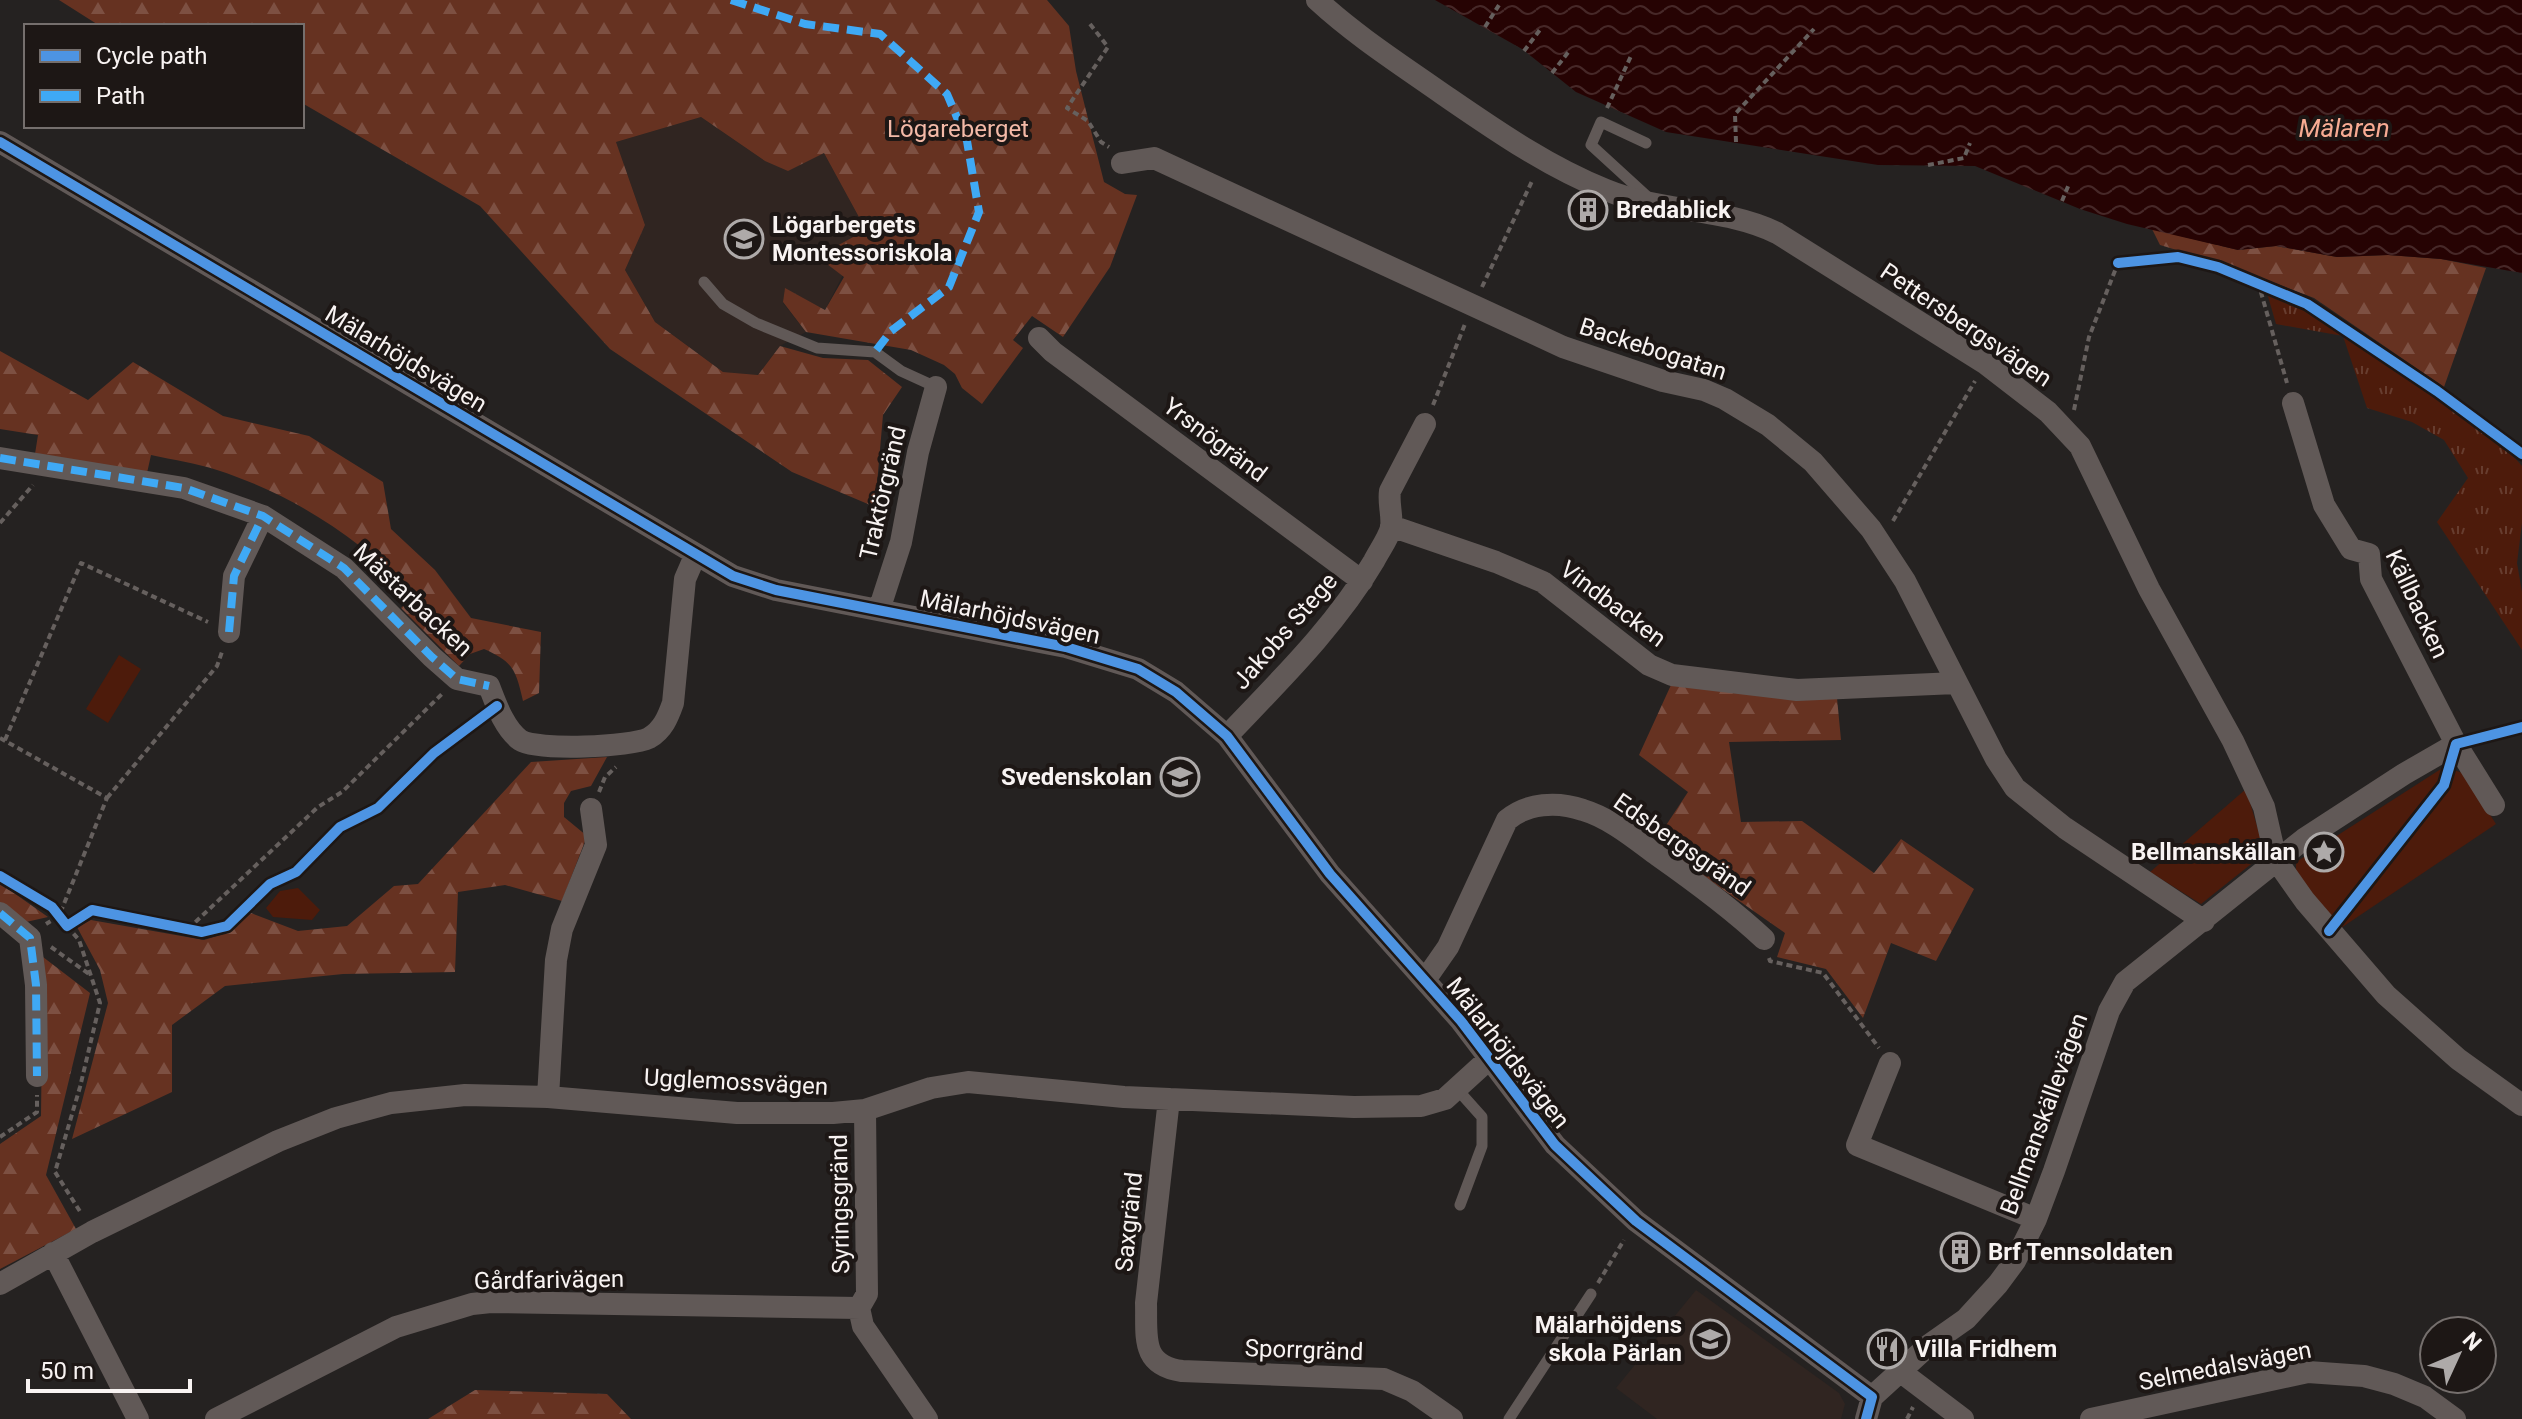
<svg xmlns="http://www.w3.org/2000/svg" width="2522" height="1419" font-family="Roboto,sans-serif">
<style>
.built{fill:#302521}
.grass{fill:url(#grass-tufts)}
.forest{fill:url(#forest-firs)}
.park{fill:#4d1b0b}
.water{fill:url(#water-waves)}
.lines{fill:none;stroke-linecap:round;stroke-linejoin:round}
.path{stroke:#66605e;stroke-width:4;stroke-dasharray:6 4;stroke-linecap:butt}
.service{stroke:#615957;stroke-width:11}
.minor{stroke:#615957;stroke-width:22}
.quiet{stroke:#3fa9f5;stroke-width:8;stroke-dasharray:16 8;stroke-linecap:butt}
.cycleway-casing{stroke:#1d1715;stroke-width:15}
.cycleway{stroke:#4d94e3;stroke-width:10}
.labels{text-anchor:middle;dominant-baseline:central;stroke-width:8;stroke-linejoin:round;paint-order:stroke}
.park-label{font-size:24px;fill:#f4baa8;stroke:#1d1715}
.poi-label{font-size:24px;font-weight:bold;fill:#f8f3f2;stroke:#1d1715;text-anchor:start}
.street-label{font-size:24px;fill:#f8f3f2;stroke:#1d1715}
.water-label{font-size:26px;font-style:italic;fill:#f7ab93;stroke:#1d1715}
</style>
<defs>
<pattern id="grass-tufts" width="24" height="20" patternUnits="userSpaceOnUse" patternTransform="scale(2)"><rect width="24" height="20" fill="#4d1b0b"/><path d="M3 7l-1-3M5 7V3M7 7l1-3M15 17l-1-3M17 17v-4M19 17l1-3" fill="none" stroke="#673d2f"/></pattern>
<pattern id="forest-firs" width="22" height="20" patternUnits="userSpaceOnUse" patternTransform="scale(2)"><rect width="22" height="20" fill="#663221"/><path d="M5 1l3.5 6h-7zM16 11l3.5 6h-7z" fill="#7d5042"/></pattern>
<pattern id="water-waves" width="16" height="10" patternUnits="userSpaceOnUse" patternTransform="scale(2)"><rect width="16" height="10" fill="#260303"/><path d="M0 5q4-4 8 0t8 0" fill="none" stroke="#462828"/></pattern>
</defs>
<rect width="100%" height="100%" fill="#252221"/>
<path class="built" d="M701,117L765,161L824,153L866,230L825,310L785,289L783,303L806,332L780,346L758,375L723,372L655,322L625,270L645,225L616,142Z
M1696,1290L1839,1393L1845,1404L1841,1419H1657L1616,1388Z"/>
<path class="grass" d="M2267,293L2306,308L2343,336L2437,397L2507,449L2522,466V523L2517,563L2522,592V650L2437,522L2468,478L2444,440L2412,422L2367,408L2343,336L2276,324Z"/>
<path class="forest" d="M59,0H1047L1069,26L1076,71L1104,182L1125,194L1137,195L1110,267L1063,337L1032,316L1013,340L1023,348L982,404L962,388L955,374L944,365L911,350L806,332L783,302L785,288L825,310L844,277L827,264L833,248L866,230L824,153L788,171L765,161L701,117L616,142L645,225L625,270L655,322L723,372L758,375L780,346L823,358L868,360L902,387L883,415L875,507L792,472L610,349L480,206L302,103V26H100Z
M2152,229L2238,250L2276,246L2337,257L2388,255L2441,259L2486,268L2444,387L2314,298L2233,267L2160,245Z
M0,351L88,400L133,362L223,416L309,436L383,482L391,529L435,570L471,618L541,632L539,693L523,701C516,671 514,662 484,649L470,654L459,666L401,608L414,594C357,537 294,495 217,470C196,463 173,460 151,455L147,473L35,454L38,435L0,429Z
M1671,685L1837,698L1841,740L1729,742L1741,822L1802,821L1874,873L1901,839L1974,889L1936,961L1891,943L1863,1018L1826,969L1777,957L1785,933L1655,842L1688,792L1639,755Z
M607,757L591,786L571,791L564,803V817L587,836L562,901L505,885L458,892L455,972L343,974L225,986L172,1025V1092L72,1139L108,1003L100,970L77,927L91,920L204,940L230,932L251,913L298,931L347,926L394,886L418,884L531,762Z
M0,884L4,886L48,917L26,922L0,907Z
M43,957L90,993L46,1175L76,1229L0,1269V1144L41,1116Z
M475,1390L607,1394L631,1419H428Z"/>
<path class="park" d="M119,655L141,669L108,723L86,709Z
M2444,767L2463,773L2496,824L2338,930L2296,874V862Z
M2246,789L2265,853L2201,904L2150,872Z
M298,888L320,910L312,920L273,917L266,908L280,891Z"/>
<path class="water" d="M1435,0H2522V273L2441,259L2388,255L2337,257L2276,246L2238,250L2127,224L2080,209L1975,166L1878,165L1666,132L1576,92L1522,49Z"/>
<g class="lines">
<path class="path" d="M1090,24L1108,47L1067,108L1088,121L1101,142L1109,147
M1485,27L1499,5
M1524,51L1542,27
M1552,73L1570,50
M1607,108L1631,56
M1736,142L1735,114L1814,29
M1928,165L1964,158L1970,143
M2062,201L2069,184
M2258,282L2287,383
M1482,287L1533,179
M1433,405L1465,324
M2074,410L2089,337L2118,263
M1893,521L1975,381
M0,523L33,485
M0,738L107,798L59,916L46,924
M5,740L81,563L208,622
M599,792L605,777L616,767
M107,798L217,666L223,649
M67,926L79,940L100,1003L80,1087L55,1172L81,1213
M188,929L318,807L342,792L444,692
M51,947L89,974
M1769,958L1770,961L1823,973L1879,1048
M0,1137L37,1112V1095
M1598,1283L1624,1240
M1907,1419L1913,1407"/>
<path class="service" d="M1646,143L1601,122L1591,145L1650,199
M704,282L723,304L756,323L817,348L875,352L901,371L936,387
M1457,1089L1482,1117V1146L1460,1205
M1509,1419L1591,1294"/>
<path class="minor" d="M1317,0C1356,36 1400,64 1444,95C1495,130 1548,167 1606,190C1662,213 1724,207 1777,233L1986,364L2048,412L2080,446L2149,589L2233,741L2264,807L2276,860L2305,901L2386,995L2458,1059L2522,1105
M0,142L733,576L776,590L1066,647L1138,669L1176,692L1227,736L1330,874L1461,1021L1555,1145L1636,1221L1872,1397
M1122,163L1154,158L1563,347L1663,381L1704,390L1725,399L1768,425L1813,462L1871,529L1905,581L1996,759L2015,788L2065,828L2204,921
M1039,338L1053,352L1362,581
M2293,403L2324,505L2351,549L2369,554L2371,579L2456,744L2494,805
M0,458L184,488L263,516L344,568L432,657L457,679L489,686C496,704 504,728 520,740C537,751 631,747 649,738C663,730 668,717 673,703L685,579L695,556
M1391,526L1496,562L1543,582L1649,665L1672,675L1797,690L1956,683
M879,610L901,542L918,452L936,387
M229,632L234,576L263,516
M1227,736C1279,681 1335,627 1374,561C1379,551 1388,539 1391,528C1393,516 1388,504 1390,491L1425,424
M0,913L30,938L36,985L37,1076
M1425,980L1448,947L1507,820C1527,803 1557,801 1583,810C1610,818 1634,838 1657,855C1694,881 1731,908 1764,939
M1890,1063L1857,1145L2036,1219
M548,1097L556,960L562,929L596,845L591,809
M1169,1099L1146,1303C1147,1336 1140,1365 1182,1371L1384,1379L1412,1391L1452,1419
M865,1110L867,1294L859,1308L863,1326L927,1419
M53,1253L138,1419
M0,1284L92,1232L278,1141L336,1118L391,1103L465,1095L548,1097L737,1113H833L865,1110L931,1088L968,1082L1124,1097L1354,1107L1421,1106L1445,1099L1490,1058
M1901,1372L1963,1419
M1872,1397L1929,1345L1966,1319L1998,1284L2015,1261L2036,1219L2054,1171L2109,1011L2125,982L2304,839L2404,774L2456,744
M216,1419L396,1327L472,1304L491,1302L859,1308
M1866,1419L1872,1397
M2091,1419L2308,1372L2364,1376L2394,1384L2425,1397L2455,1419"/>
<path class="quiet" d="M731,0L805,24L880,34L947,94L967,141L979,212L949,287L891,331L875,352
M0,458L184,488L263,516L344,568L432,657L457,679L489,686
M229,632L234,576L263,516
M0,913L30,938L36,985L37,1076"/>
<defs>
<path id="cycleway" d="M0,142L733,576L776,590L1066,647L1138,669L1176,692L1227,736L1330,874L1461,1021L1555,1145L1636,1221L1872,1397L1866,1419
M2118,263L2178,257L2218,267L2307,304L2437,391L2522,454
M0,876L52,907L67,926L92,910L202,932L227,926L270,884L296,872L340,827L378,808L434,753L497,706
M2329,931L2444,785L2456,744L2522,727"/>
</defs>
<use href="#cycleway" class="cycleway-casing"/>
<use href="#cycleway" class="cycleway"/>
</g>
<defs>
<symbol id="building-ring" viewBox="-11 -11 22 22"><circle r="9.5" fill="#1d1715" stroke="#aeaaa9" stroke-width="1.5"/><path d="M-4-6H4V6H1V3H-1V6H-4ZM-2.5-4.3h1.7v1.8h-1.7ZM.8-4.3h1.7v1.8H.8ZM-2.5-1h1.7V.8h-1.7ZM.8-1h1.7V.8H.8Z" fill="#aeaaa9"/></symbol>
<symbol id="school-ring" viewBox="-11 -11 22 22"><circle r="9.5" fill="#1d1715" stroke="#aeaaa9" stroke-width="1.5"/><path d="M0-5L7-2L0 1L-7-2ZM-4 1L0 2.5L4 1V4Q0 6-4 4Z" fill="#aeaaa9"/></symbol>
<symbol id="sight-ring" viewBox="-11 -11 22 22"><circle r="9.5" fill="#1d1715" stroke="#aeaaa9" stroke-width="1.5"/><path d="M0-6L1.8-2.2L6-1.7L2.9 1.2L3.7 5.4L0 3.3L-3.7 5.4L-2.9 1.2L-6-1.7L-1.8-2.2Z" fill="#aeaaa9"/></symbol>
<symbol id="restaurant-ring" viewBox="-11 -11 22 22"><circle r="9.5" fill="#1d1715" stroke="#aeaaa9" stroke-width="1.5"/><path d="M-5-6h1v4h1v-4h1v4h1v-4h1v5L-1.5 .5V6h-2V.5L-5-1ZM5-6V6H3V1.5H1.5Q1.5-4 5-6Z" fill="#aeaaa9"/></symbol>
</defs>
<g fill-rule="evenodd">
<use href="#building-ring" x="1566" y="188" width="44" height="44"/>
<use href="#school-ring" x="722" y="217" width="44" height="44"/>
<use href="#school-ring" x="1158" y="755" width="44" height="44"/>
<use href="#sight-ring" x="2302" y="830" width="44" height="44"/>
<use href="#building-ring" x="1938" y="1230" width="44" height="44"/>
<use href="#school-ring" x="1688" y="1317" width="44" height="44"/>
<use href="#restaurant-ring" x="1865" y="1327" width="44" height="44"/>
</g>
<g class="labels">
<g class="park-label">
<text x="958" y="129">Lögareberget</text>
</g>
<g class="poi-label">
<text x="1616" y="210">Bredablick</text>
<text x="772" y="225">Lögarbergets<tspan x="772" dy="28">Montessoriskola</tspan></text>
<text x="1152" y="777" text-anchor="end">Svedenskolan</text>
<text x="2296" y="852" text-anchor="end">Bellmanskällan</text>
<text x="1988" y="1252">Brf Tennsoldaten</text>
<text x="1682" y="1325" text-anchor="end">Mälarhöjdens<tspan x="1682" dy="28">skola Pärlan</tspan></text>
<text x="1915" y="1349">Villa Fridhem</text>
</g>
<g class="street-label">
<text transform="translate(1966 325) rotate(34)">Pettersbergsvägen</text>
<text transform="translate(1653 349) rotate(18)">Backebogatan</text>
<text transform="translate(406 359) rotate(31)">Mälarhöjdsvägen</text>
<text transform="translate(1215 440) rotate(37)">Yrsnögränd</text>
<text transform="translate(883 493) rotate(-77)">Traktörgränd</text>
<text transform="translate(413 600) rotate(43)">Mästarbacken</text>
<text transform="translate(1613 604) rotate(37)">Vindbacken</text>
<text transform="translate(2417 604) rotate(65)">Källbacken</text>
<text transform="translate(1010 617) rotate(12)">Mälarhöjdsvägen</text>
<text transform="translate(1285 631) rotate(-49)">Jakobs Stege</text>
<text transform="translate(1682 845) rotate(35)">Edsbergsgränd</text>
<text transform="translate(1508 1053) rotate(52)">Mälarhöjdsvägen</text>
<text transform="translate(736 1082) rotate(3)">Ugglemossvägen</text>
<text transform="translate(2044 1114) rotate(-70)">Bellmanskällevägen</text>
<text transform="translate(840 1204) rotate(-91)">Syringsgränd</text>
<text transform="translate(1129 1222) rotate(-84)">Saxgränd</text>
<text transform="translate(549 1280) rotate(-1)">Gårdfarivägen</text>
<text transform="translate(1304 1350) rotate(2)">Sporrgränd</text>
<text transform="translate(2225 1366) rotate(-11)">Selmedalsvägen</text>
</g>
<g class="water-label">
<text x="2344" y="128">Mälaren</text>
</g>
</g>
<rect x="24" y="24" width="280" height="104" fill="#1d1715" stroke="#756f6d" stroke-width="2"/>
<rect x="40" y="50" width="40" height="12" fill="#4d94e3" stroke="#756f6d" stroke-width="2"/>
<text x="96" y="64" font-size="24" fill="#f8f3f2">Cycle path</text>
<rect x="40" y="90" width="40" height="12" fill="#3fa9f5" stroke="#756f6d" stroke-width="2"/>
<text x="96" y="104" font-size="24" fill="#f8f3f2">Path</text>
<g transform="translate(2458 1355) rotate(46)"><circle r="38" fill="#1d1715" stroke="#756f6d" stroke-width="2"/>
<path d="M0-6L14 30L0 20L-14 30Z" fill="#aeaaa9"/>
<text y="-12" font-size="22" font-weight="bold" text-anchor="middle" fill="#f8f3f2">N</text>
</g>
<path d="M28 1379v12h162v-12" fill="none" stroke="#f8f3f2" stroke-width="4"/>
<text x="40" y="1379" font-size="24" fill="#f8f3f2" stroke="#1d1715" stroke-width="6" paint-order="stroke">50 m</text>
</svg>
